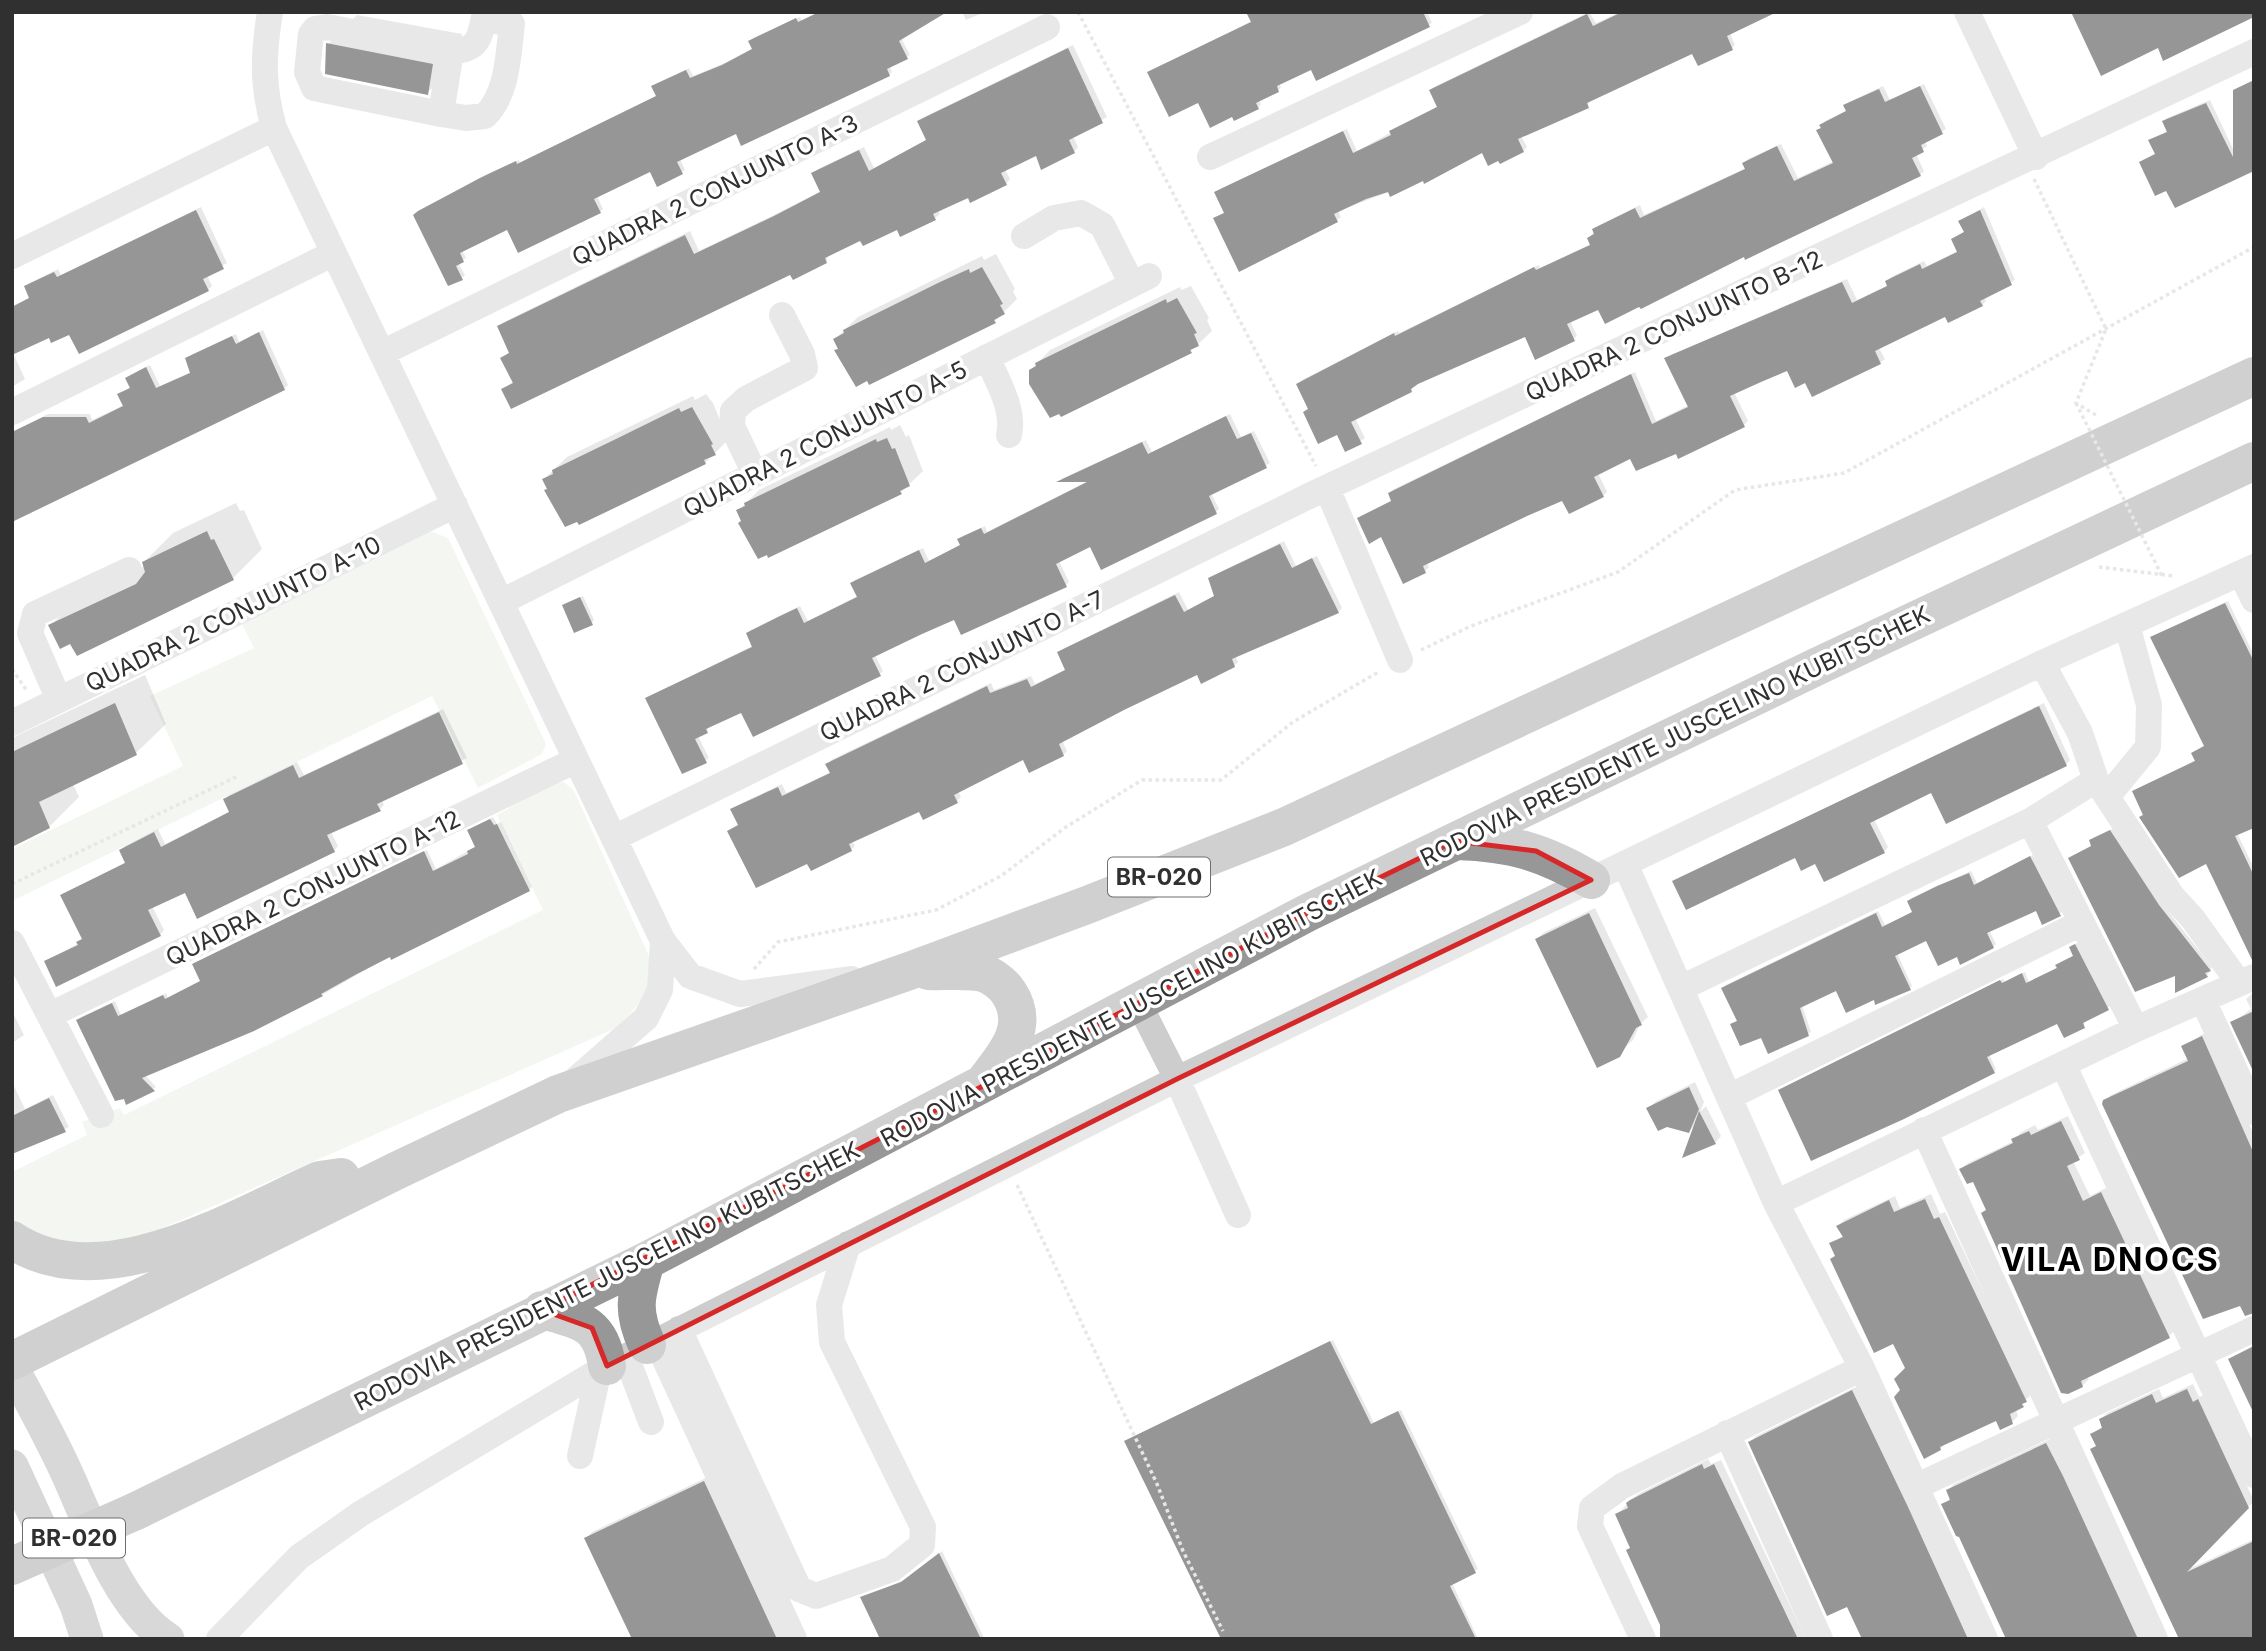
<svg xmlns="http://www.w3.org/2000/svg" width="2266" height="1651" font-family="Inter,sans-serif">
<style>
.green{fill:#e5ebdf}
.shadow{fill:#0003}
.building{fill:#171717}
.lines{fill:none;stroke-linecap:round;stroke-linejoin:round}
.path{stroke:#cacaca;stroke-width:3.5;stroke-dasharray:3.5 3.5;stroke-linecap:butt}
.minor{stroke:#cdcdcd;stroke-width:26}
.major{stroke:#a8a8a8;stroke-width:33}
.highway{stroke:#979797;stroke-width:38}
.path-bridge{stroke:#cacaca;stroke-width:3.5;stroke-dasharray:3.5 3.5;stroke-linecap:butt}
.highway-bridge{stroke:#979797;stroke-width:38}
.marked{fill:none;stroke:#d62828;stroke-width:5;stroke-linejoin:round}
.labels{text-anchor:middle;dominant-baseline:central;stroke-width:7;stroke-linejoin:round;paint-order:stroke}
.shield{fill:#fff;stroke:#6e6e6e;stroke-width:2}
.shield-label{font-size:23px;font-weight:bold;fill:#303030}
.street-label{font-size:24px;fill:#303030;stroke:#fff}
.district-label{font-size:32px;font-weight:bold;letter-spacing:2px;fill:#000;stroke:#fff}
</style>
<rect width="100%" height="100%" fill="#fff"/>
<path class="green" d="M430,531L448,538L546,744L542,754L478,788L432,696L12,901V849L183,766L150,696L254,648L241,622Z
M564,782L574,791L649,956C656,988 636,1010 614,1029L104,1254L12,1227V1172L87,1135L82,1122L120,1108L124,1115L543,910L497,815L552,783Z"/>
<path class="shadow" d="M962,12H985L966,20Z
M1255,12H1432L1428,14L1432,23L1312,68L1279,83L1281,88L1259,100L1261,104L1258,108L1233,115L1199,100L1149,72L1252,21Z
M1589,12L1596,23L1620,12H1773L1730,33L1735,45L1732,48L1693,51L1590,99L1588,106L1521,136L1527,147L1523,151L1499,158L1482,151L1424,179L1338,211L1341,217L1337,220L1215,218L1226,212L1220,189L1347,129L1357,151L1439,106L1431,90L1434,87Z
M357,15L462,34L457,64L427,93L328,44Z
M800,17L802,21L927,24L901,38L910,55L889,66L892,72L889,75L737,132L680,159L685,170L658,184L650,170L597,196L603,209L600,212L519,251L507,228L462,250L466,258L458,263L465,275L462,278L418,213L485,175L519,160L520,163L657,96L653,86L656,84L689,68L693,76L727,62L753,48L750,41L753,38Z
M1073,45L1107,117L1073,136L1078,147L1074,152L1037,153L1005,169L1010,179L1006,184L938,210L940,214L935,218L861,239L829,254L826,262L791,273L503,389L514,381L502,358L511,352L499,326L504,322L690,231L699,251L780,212L821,191L813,174L818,169L864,147L874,168L928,139L920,122L924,117Z
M2254,80V168L2157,153L2150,140L2168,131L2164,121L2167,118L2210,100L2234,151V91Z
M1924,84L1946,129L1925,141L1927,146L1916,154L1924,171L1920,175L1640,305L1599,307L1570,320L1577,336L1573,339L1526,335L1415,384L1411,390L1355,418L1365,438L1346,450L1338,433L1305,412L1309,408L1298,384L1302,380L1398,331L1399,333L1539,265L1540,268L1591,244L1589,238L1598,226L1640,205L1644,215L1746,168L1744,163L1748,159L1781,144L1798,178L1834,161L1819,130L1825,121L1848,110L1846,106L1849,102L1883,86L1890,100Z
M201,207L227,263L207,275L212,286L208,290L70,332L49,335L13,353L25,379L12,387V306L31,297L26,287L30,283L58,269L61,275Z
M1984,207L2015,280L1984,297L1986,301L1982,305L1946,315L1879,348L1885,359L1880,363L1813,395L1806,381L1788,369L1734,392L1748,421L1744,425L1679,457L1676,452L1631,457L1598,473L1607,492L1603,496L1563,499L1427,563L1429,567L1425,571L1359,518L1393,500L1390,493L1394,489L1635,372L1656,421L1689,405L1667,359L1671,355L1847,279L1857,300L1889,285L1887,281L1891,277L1924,261L1927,266L1958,251L1953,239L1965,231L1960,221Z
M996,254L1015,289L1013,291L1017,299L994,322L839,348L835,339L858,317L982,256L984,260Z
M1191,286L1209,318L1207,320L1212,331L1190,352L1031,370L1050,350L1180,287L1181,290Z
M263,330L288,385L284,389L12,521V432L48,414H90L92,420L124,405L119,394L131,387L127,378L130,375L150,365L160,386L191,372V355L236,334L239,342Z
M706,394L713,403L728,440L705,463L544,479L567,457L693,396L695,400Z
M1230,414L1241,437L1254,431L1270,463L1211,493L1219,509L1216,512L1091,545L1059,561L1069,582L1066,585L954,618L875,655L883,671L880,674L754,735L742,711L709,726L707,732L698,736L709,758L705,761L647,698L754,645L748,633L751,630L800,606L808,621L858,596L852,583L855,580L923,548L929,561L962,544L963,536L985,526L987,532L1090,480L1061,479L1146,440L1152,452Z
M900,425L906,437L909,435L923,471L901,492L769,556L738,511L759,490L890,427L891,430Z
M236,503L240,511L244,510L262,549L233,578L70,641L50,626L80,596L145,566L144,562L173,533Z
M1284,541L1296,566L1317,556L1342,608L1338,612L1235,655L1238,662L1234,666L1198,672L1062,740L1067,751L1063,755L1024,757L958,791L961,797L957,801L920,810L852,840L855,846L851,850L808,862L729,831L740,824L733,810L736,806L782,784L786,793L831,772L828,764L831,760L991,683L994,690L1031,676L1035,684L1067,669L1059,652L1063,649L1179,592L1188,610L1216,595L1210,578L1214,575Z
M583,596L594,620L592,623L567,603Z
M2228,601L2254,655V802L2237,833L2254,868V946L2248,949L2207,861L2141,817L2144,813L2137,789L2196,760L2193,753L2206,745L2155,635Z
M145,675L166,724L136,753L73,784L79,797L49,827L12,845V738Z
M2044,703L2070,760L2066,765L1932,791L1874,819L1888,847L1884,852L1816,862L1796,856L1674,881Z
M443,709L467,758L382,800L384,805L380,809L331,832L338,846L334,851L186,890L152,906L164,930L160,935L46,961L79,943L83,938L62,896L126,862L121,850L125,846L158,829L165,844L231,811L225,799L229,795L297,762L304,775Z
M493,817L497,824L501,822L532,887L529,890L391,955L322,995L145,1075L156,1087L127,1102L78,1020L81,1017L115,1001L121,1015L166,993L168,998L202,981L194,965L197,962L427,850L436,869L477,846L472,828Z
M2113,829L2161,902L2212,967L2207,976L2177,973L2093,845V838Z
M2033,855L2062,912L2059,914L2037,909L1989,930L1996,944L1993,947L1927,939L1897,953L1912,986L1910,988L1875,998L1837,988L1802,1005L1811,1032L1808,1034L1762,1036L1732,1024L1739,1020L1723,988L1726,985L1878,911L1885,925L1914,912L1909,901L1911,898L1942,884L1971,871L1977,883Z
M1595,908L1648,1017L1640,1024L1633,1040L1614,1058L1537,939L1543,933Z
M2078,942L2110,1006L2085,1020L2084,1027L2058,1021L1989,1054L1996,1069L1994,1072L1783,1088L2003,979L2005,982L2025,972L2029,982L2058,967L2060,962L2075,955L2071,947Z
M2254,992V1069L2232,1023L2251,1009L2246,999Z
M12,1011L24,1035L12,1043Z
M2208,1031L2254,1135V1312L2105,1101L2111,1095L2189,1058L2183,1046Z
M12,1082L25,1109L53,1095L69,1127L12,1154Z
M1695,1082L1704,1102L1700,1112L1706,1106L1721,1136L1715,1143L1696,1124L1689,1131L1649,1108L1655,1102Z
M2068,1116L2085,1153L2073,1161L2090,1196L2108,1187L2175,1330L2169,1336L2087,1376L2089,1379L2082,1386L1974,1180L1961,1169L1968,1163L2014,1141L2020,1133L2035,1125L2038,1130Z
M1931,1194L1940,1214L1945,1212L2032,1394L2016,1409L2018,1416L2012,1422L1997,1419L1946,1443L1940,1449L1902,1391L1907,1369L1894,1341L1831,1244L1844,1235L1838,1226L1844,1220L1895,1196L1900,1208Z
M1333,1340L1374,1423L1401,1410L1478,1569L1452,1583L1478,1639H1223L1129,1439Z
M2254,1345V1405L2230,1359Z
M2193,1384L2199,1397L2205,1395L2254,1501L2187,1570L2254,1539V1639H2181L2092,1434L2103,1426L2101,1419L2107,1413L2159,1389L2163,1398Z
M1858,1386L1977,1639H1864L1848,1605L1750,1442L1756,1436Z
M2052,1438L2147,1639H2020L1943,1505L1951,1498L1948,1491L1954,1484Z
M1708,1459L1711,1464L1721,1460L1806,1639H1669L1617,1514L1638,1494Z
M710,1476L785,1639H635L586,1539L592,1532Z
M942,1551L984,1638L988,1639H882L862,1598L906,1579Z"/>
<path class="building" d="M819,12H947L899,41L908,59L887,69L890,76L741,146L736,134L677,162L683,174L657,187L650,172L594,199L601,213L518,253L507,230L460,253L464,262L456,266L463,280L448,286L413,215L418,211L480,178L516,161L517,164L656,96L651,86L686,70L690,78L722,65L752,49L748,41L796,18L798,22Z
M1246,12H1423L1430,27L1316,81L1311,70L1277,86L1279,92L1256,103L1259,109L1234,121L1232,117L1210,128L1198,103L1169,117L1147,72L1251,22Z
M1622,12H1777L1727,36L1733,50L1698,66L1692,54L1587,103L1589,108L1518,139L1524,152L1500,164L1498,161L1488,166L1482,153L1424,184L1423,181L1390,197L1388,192L1366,199L1334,214L1338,222L1239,272L1213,218L1224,213L1214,192L1343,131L1353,153L1391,135L1389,131L1437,107L1429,90L1587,14L1593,26Z
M2071,12H2254V17L2163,61L2158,48L2101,76Z
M326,43L433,64L428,95L325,74Z
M1068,48L1103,123L1069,140L1075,153L1041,170L1036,156L1001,173L1007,185L970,203L968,198L933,214L936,220L900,237L897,230L863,246L860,241L825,258L827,263L793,280L790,275L511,409L501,389L513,383L500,358L509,353L497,326L685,235L694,254L774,216L820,192L811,173L859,150L869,171L926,140L917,121Z
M2254,80V171L2175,208L2166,191L2155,196L2139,162L2155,154L2148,140L2167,132L2162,121L2206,103L2233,157V90Z
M1920,86L1943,134L1921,145L1924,152L1912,158L1921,176L1780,243L1745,260L1744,257L1641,309L1639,307L1605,324L1598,310L1567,324L1575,341L1535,360L1525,337L1418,384L1411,389L1412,392L1351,422L1362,444L1345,452L1337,435L1318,444L1303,412L1308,409L1296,384L1394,333L1395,336L1534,267L1536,270L1590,245L1587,238L1594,234L1592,229L1635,208L1640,218L1745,169L1742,163L1777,146L1794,181L1833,163L1816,130L1821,128L1819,125L1846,111L1843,105L1879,89L1885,102Z
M196,210L224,269L203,279L209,291L79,354L69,335L51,343L49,338L12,355V307L29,298L24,286L54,272L57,277Z
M1980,210L2012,285L1980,301L1983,306L1948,323L1945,317L1875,351L1881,364L1812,397L1805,383L1795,388L1787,371L1761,382L1730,396L1745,427L1678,459L1676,454L1636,471L1630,459L1594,477L1604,497L1569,514L1562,501L1527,516L1423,566L1426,573L1403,584L1381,537L1369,544L1357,518L1391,501L1388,493L1631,374L1652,424L1688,407L1664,358L1842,282L1852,303L1887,286L1885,281L1920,264L1922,269L1957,252L1951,239L1964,232L1958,221Z
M982,267L1003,304L1000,305L1005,314L994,320L996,323L869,385L867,381L856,387L834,350L838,349L833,339L844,333L843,330L940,282L969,269L970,273Z
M1177,298L1197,333L1194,334L1199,346L1190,350L1192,353L1061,417L1059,414L1050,418L1029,384V370L1036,366L1035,363L1166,299L1167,303Z
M259,332L285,390L12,522V432L43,417H86L89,423L123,406L117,394L130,388L125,378L146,367L156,388L190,373L185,358L232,336L236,344Z
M692,407L713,444L711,445L716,455L704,460L706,464L579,525L577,522L565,527L544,490L547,489L542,479L553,474L552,470L618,438L679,408L681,412Z
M1226,416L1237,439L1251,433L1267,468L1209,496L1217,514L1101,570L1090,547L1056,564L1067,587L961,635L954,620L922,634L872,658L881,676L753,737L741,713L706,729L708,733L695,739L707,763L682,774L645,698L752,647L746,633L780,616L797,608L804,623L857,597L850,583L919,550L925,563L960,545L957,539L981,528L984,534L1087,482H1056L1142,442L1148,454Z
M887,438L892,449L895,448L910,486L900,491L902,494L768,558L767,555L758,559L738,523L741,521L736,510L745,506L744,503L876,439L877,442Z
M207,531L211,540L214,539L234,580L77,656L70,644L60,649L48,625L136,584L145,572L142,562Z
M1280,544L1292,568L1312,558L1339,613L1232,659L1235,667L1201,684L1197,675L1124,710L1059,744L1064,756L1029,773L1023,760L954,795L958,803L923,820L919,812L849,844L852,851L811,871L807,864L756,888L727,831L738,825L730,809L778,787L782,796L830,773L825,764L987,686L990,693L1027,679L1031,687L1065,670L1057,652L1175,595L1184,612L1214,596L1208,578Z
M580,597L593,625L574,633L562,605Z
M2225,603L2254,662V828L2235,836L2254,876L2253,962L2206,864L2179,878L2139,817L2143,815L2132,791L2195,761L2191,753L2204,746L2150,637Z
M115,703L137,755L39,802L50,828L12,847V752Z
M2039,706L2067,766L1946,824L1931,793L1870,823L1885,853L1824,882L1815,864L1801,871L1795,858L1686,910L1672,881Z
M439,712L463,764L377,804L381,811L327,835L335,852L197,919L185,893L148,910L161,936L56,987L44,961L78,945L76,942L82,939L60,895L125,863L119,850L154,832L161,847L229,812L223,799L293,765L299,778Z
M490,819L494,825L497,824L530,891L391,960L390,957L355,975L321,994L323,996L254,1031L142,1078L155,1091L126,1105L124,1099L115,1101L76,1020L112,1003L118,1016L163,995L165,999L200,981L192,964L424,851L433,871L468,854L467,851L475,847L467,830Z
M2110,830L2159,905L2211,971L2205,973L2208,977L2175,993V976L2135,992L2068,858L2091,846L2089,840Z
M2030,856L2061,916L2042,925L2036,911L1987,933L1994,948L1960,965L1957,957L1938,966L1926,941L1895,956L1911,990L1875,1005L1874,1000L1846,1013L1836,991L1800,1008L1809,1036L1768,1054L1761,1038L1740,1046L1730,1024L1737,1021L1721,988L1876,913L1882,927L1912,912L1907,901L1937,886L1969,873L1974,885Z
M1589,913L1642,1025L1636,1028L1620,1057L1597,1068L1535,939Z
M2075,944L2109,1010L2083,1023L2085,1028L2064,1038L2057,1024L1987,1057L1995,1073L1904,1119L1811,1161L1778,1090L2000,980L2002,983L2022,973L2026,983L2057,968L2055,965L2073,956L2069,947Z
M2254,1011V1073L2230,1022Z
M2202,1036L2254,1154V1313L2245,1316L2240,1306L2203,1319L2102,1104L2103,1100L2188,1061L2181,1046Z
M1689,1087L1699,1109L1689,1133L1667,1127L1658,1131L1646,1108Z
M49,1098L66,1132L12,1154V1116Z
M1699,1111L1716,1144L1682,1158Z
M2061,1121L2080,1160L2067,1166L2083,1201L2101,1192L2170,1338L2081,1381L2083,1387L2068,1394L2061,1393L1981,1213L1986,1210L1973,1182L1967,1184L1959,1169L2013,1143L2011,1139L2029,1131L2031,1135Z
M1925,1199L1934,1219L1939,1217L2027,1402L2022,1404L2024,1407L2010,1414L2013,1424L2000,1430L1996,1421L1940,1447L1941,1450L1924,1459L1894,1397L1900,1390L1894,1379L1905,1368L1893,1344L1874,1353L1830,1259L1835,1256L1829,1243L1843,1237L1836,1226L1889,1200L1894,1212Z
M1330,1341L1371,1424L1398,1411L1476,1573L1450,1586L1476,1639H1221L1124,1441Z
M2254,1346V1414L2228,1359Z
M2187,1389L2193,1402L2198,1399L2249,1508L2187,1572L2254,1541V1639H2179L2090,1449L2096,1446L2090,1434L2102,1428L2099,1419L2152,1394L2156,1403Z
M1852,1390L1908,1507L1968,1639H1862L1847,1607L1827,1616L1748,1442Z
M2046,1443L2063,1476L2138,1639H2006L1959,1537L1956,1536L1941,1504L1950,1500L1946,1490Z
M1702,1464L1704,1469L1714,1464L1798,1639H1660V1625L1626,1550L1630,1548L1615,1514L1628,1508L1626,1503L1630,1500Z
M704,1481L777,1639H632L584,1538Z
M939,1553L981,1639H880L860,1597L901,1582Z"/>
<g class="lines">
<path class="path" d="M1078,12L1316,466
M2034,179L2106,329L2076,403L2099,417
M2099,567L2174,576
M1421,650L1471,626L1618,572L1735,490L1844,473L2254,247
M12,669L27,691
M12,884L238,776
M754,969L778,942L936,910L1001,876L1066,827L1142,780H1221L1293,722L1380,671
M1017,1185L1157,1484L1183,1551L1223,1631"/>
<path class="minor" d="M270,12C263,56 262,85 274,128L663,941L690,976L740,994L852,979
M1967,12L2036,157
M451,51L441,114L466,118L485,116C508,93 508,56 512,24L484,19
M441,114L314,88L307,72L311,34L315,29L327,27L451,51C479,51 480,37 485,12
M1210,157L1520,12
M1024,236L1054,218L1081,213L1102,225L1132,284
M12,256L274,128
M382,353L1047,27
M987,357C997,381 1015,409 1009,435
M12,412L334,253
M755,474L732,426L733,411L746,399L805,368L802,354L782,315
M1327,488L1400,660
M2241,573L2254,600
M501,602L1149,276
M59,700L30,633L35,614L129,570
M12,723L455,505
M2096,780L2172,896L2193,919L2239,983
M2107,797L2148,747L2149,705L2127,625
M2030,821L2136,1029
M614,838L1311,495L2254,52
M1625,864L1776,1203L1862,1368L1985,1639
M12,943L101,1115
M1681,988L2030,821L2096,780L2080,733L2042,663
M2203,1000L2254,1112
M1138,1002L1177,1079L1238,1215
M50,1015L576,760
M2063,1064L2254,1475
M574,1081L646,1018L660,990L663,941
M1729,1097L2081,923
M1924,1130L2155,1639
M1776,1203L2136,1029L2254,977
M679,1329L799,1589L816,1596L892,1569L922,1545L923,1527L832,1342L829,1305L848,1244
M656,1340L794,1639
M626,1356L651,1422
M1727,1433L1820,1639
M580,1456L599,1370
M1915,1487L2254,1329
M219,1639L299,1557L360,1514L607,1366L1177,1079L2042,663L2254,567
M1643,1639L1590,1526L1592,1508L1622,1486L1862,1368"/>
<path class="major" d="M12,1367C30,1400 48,1433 64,1467C88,1518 118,1608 168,1639
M12,1466L76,1605L87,1639"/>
<path class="highway" d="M1457,841C1512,843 1544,852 1591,880
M928,971C945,972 967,969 983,973C993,976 1004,985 1009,993C1031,1027 1005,1055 985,1081
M12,1240C102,1300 234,1218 320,1180L341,1177
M646,1261C636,1296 631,1310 647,1345
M542,1310C579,1320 601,1322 607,1366
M12,1361L398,1170L558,1094L912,970L1087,905L1284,827L2254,376
M136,1511L646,1261L1307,913L1818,666L2254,461"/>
<path class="path-bridge" d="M2076,403L2162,576"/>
<path class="highway-bridge" d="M12,1566L136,1511"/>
</g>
<path d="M0 0H2266V1651H0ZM1455,841L1536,851L1591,880L1177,1079L607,1366L592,1328L542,1310L979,1088L1307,913Z" fill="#fff" fill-opacity=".55" fill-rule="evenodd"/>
<path class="marked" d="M1455,841L1536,851L1591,880L1177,1079L607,1366L592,1328L542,1310L979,1088L1307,913Z"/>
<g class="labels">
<g class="shield">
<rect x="1108" y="857.5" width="102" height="39" rx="5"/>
<rect x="23" y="1518.5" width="102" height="39" rx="5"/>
</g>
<g class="shield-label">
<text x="1159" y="877">BR-020</text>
<text x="74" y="1538">BR-020</text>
</g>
<g class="street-label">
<text transform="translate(715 190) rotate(-26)">QUADRA 2 CONJUNTO A-3</text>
<text transform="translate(1674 326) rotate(-25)">QUADRA 2 CONJUNTO B-12</text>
<text transform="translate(825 439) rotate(-27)">QUADRA 2 CONJUNTO A-5</text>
<text transform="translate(233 614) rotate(-26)">QUADRA 2 CONJUNTO A-10</text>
<text transform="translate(962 666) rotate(-26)">QUADRA 2 CONJUNTO A-7</text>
<text transform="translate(1675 736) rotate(-26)">RODOVIA PRESIDENTE JUSCELINO KUBITSCHEK</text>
<text transform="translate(313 888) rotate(-26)">QUADRA 2 CONJUNTO A-12</text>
<text transform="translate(1131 1008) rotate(-28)">RODOVIA PRESIDENTE JUSCELINO KUBITSCHEK</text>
<text transform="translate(607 1276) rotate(-27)">RODOVIA PRESIDENTE JUSCELINO KUBITSCHEK</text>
</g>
<g class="district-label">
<text x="2110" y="1259">VILA DNOCS</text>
</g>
</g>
<rect width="2266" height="1651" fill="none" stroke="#303030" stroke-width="28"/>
</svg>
